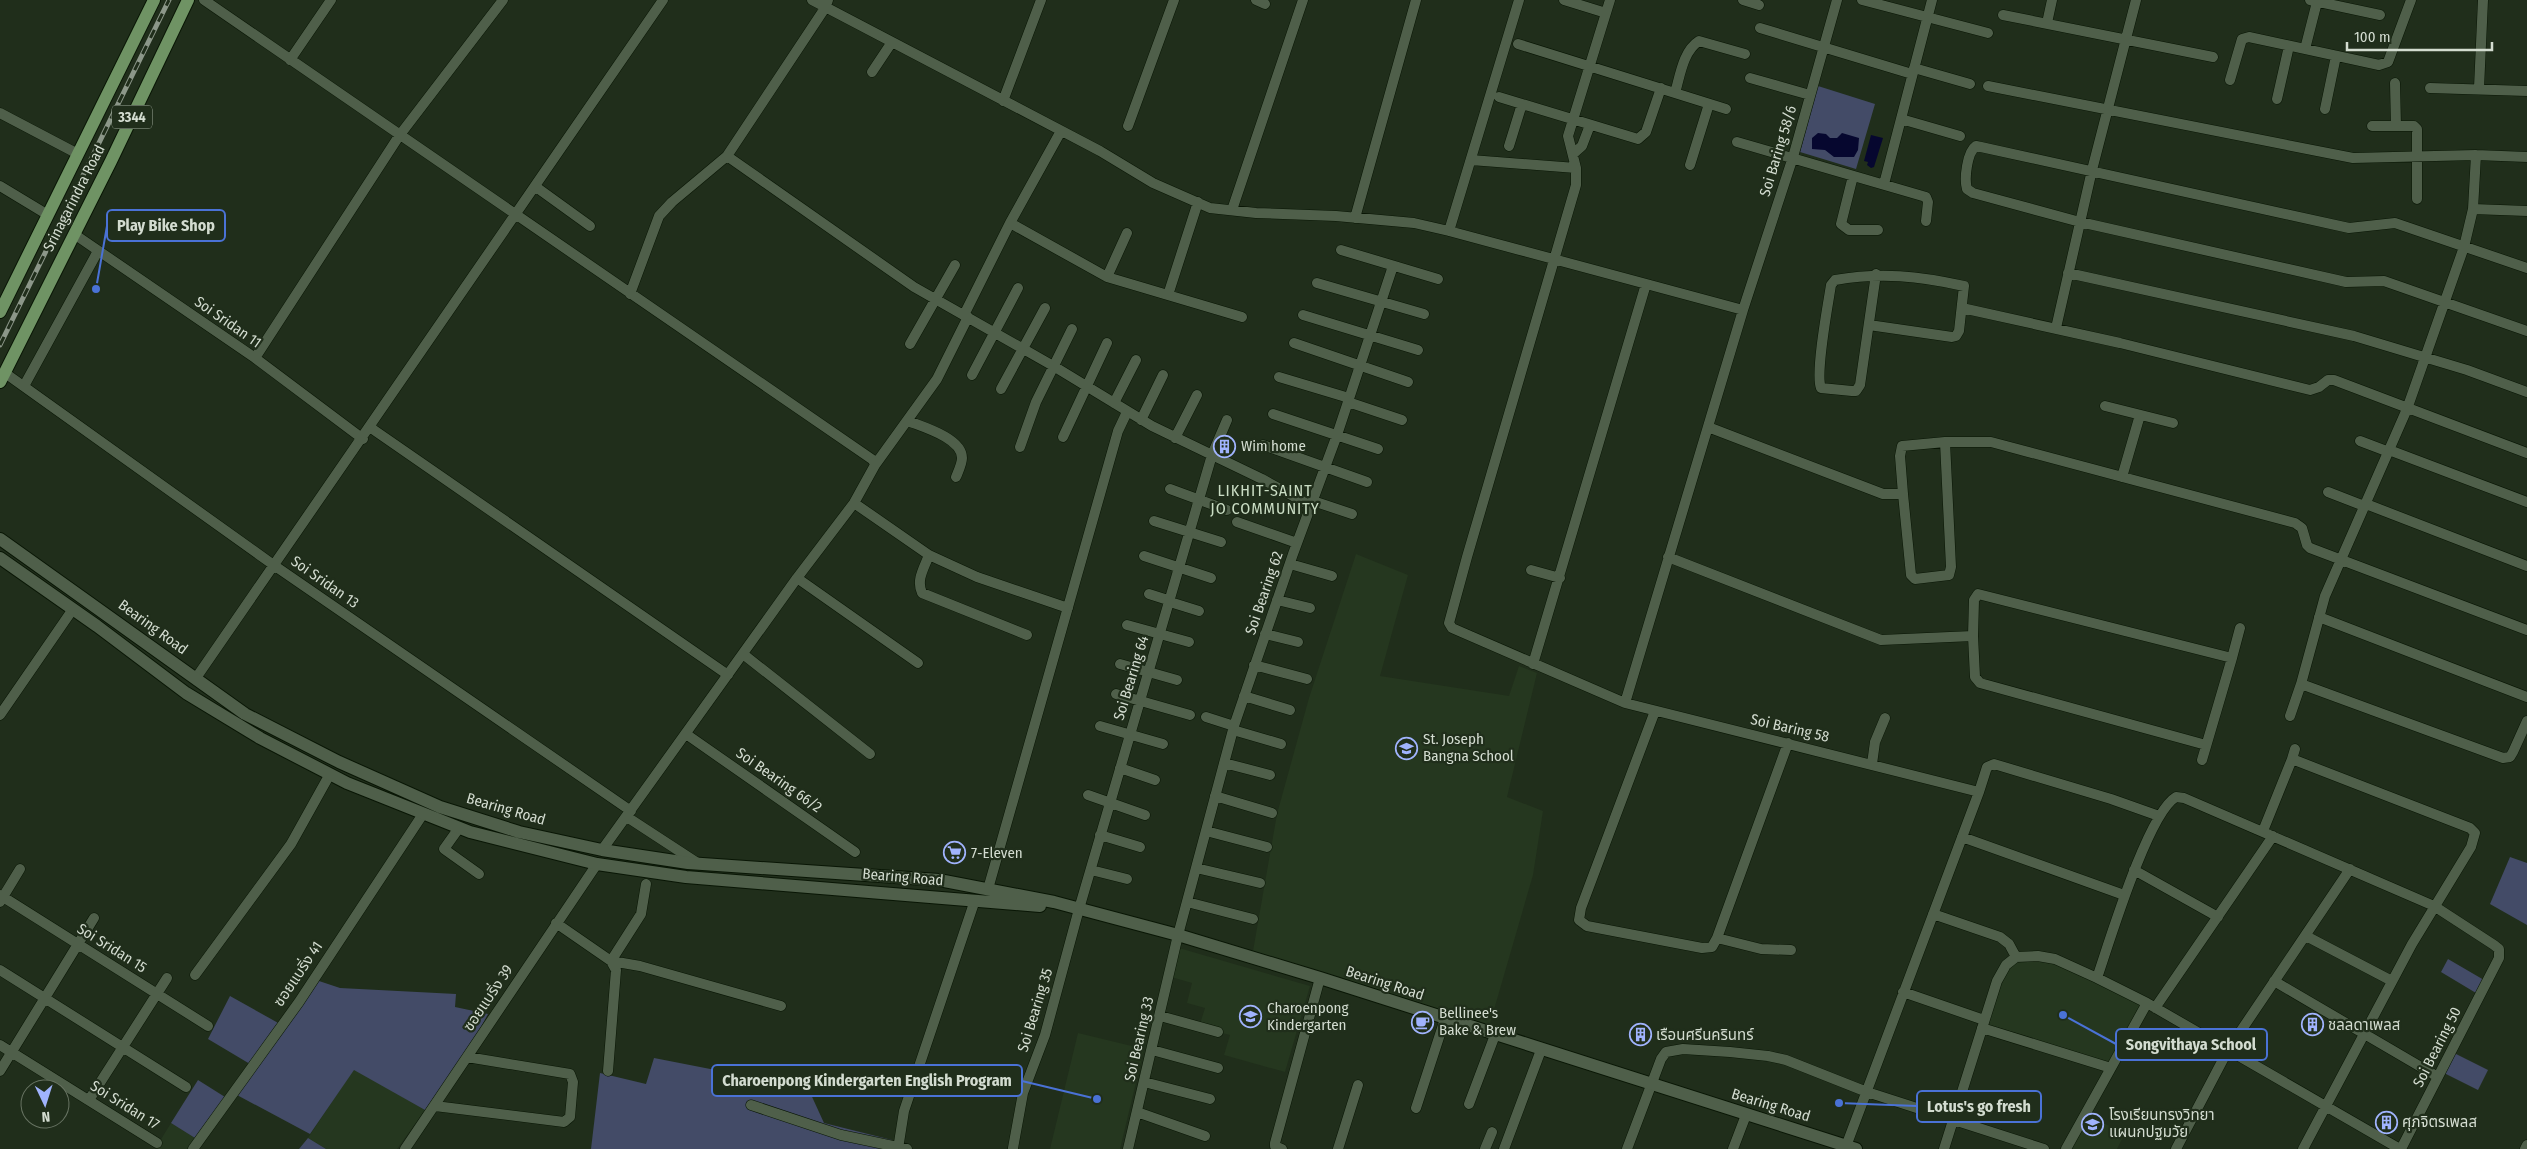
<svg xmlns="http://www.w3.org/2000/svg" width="2527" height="1149" font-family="'Fira Sans Condensed','Noto Sans Thai',sans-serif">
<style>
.built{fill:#25371f}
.green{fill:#434b67}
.water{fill:#06072f}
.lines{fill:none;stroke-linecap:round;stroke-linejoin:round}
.street-casing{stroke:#091605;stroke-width:11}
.secondary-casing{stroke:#091605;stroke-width:14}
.primary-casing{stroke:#091605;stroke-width:14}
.street{stroke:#4f5f4a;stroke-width:10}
.secondary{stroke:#4f5f4a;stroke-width:12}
.primary{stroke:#6f9364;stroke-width:12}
.rail-casing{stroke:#8c9789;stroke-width:5}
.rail{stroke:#202e1b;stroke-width:3;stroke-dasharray:9;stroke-linecap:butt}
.labels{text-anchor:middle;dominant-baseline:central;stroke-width:4.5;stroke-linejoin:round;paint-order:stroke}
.shield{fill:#202e1b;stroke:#9da89a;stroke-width:1}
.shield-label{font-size:14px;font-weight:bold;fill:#d3dcd0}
.street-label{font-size:15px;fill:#d3dcd0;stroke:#202e1b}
.poi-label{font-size:15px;fill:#d3dcd0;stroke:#202e1b;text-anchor:start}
.neighbourhood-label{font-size:16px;letter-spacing:1px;fill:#caddc4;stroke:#202e1b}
.leader{fill:none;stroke:#4a72d6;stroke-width:2}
.callout-dot{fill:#4a72d6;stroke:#202e1b;stroke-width:2}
.callout{fill:#202e1b;stroke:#4a72d6;stroke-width:2}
.callout-label{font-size:16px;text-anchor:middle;font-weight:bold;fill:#d3dcd0}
</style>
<rect width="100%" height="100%" fill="#202e1b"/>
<path class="built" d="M1356,554L1408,575L1380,676L1509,696L1519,666L1537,673L1507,797L1543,811L1533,875L1489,1027L1253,951L1277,814L1309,698Z
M1179,948L1310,986L1285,1072L1224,1055L1230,1035L1199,1027L1205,1008L1187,1003L1192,983L1171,977Z
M2033,959L2061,964L2143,1005L2109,1065L1986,1026L2005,972L2012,964Z
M1078,1033L1144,1049L1120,1149H1050Z
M354,1069L425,1110L397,1149H326L308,1138Z
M2085,1115L2125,1133L2117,1149H2070Z
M171,1123L195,1138L188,1149H155Z"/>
<path class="green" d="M1818,86L1875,104L1856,169L1800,152Z
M2510,857L2527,863V925L2490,904Z
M2448,959L2484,980L2476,993L2441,972Z
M319,981L340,988L456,994L455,1007L488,1014L471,1045L425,1110L354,1070L310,1134L237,1095Z
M230,996L280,1024L250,1064L208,1039Z
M2454,1053L2488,1070L2478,1090L2444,1073Z
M654,1058L808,1088L824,1123L892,1140L891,1149H591L600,1073L646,1084Z
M198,1080L225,1097L195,1138L171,1123Z
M308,1138L326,1149H299Z"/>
<path class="water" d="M1818,133L1826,134L1830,138H1837L1842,133L1859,138L1858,150L1854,157H1834L1825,150L1812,149V138Z
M1871,135L1883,138L1874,167L1871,168L1867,165L1868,162L1864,161Z"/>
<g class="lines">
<defs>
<path id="street" d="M204,0L873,460L875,465
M812,0L1100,151L1153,183L1210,208L1256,213L1336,216L1414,223L1449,231L1743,310
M1256,0L1265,4
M1564,0L1606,13
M1610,0L1568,136L1576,168V185L1467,557L1449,623L1452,628L1625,703
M1743,0L1759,5
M1837,0L1793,157L1743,310L1625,703L1979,792L1845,1149
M1862,0L1988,33
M2310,0L2380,15
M2003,15L2213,57
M2047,23L2052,0
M1760,28L1912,74
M1518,44L1726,109
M2305,49L2317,2
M290,60L331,0
M1914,68L1970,84
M872,72L892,42
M1750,78L1810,95
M2230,80L2242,39L2249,37L2379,65L2388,62L2411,0
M2395,83L2396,126
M1988,86L2353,158L2476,155L2527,157
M2430,88L2527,91
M2479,88L2483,0
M1675,93C1680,76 1683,51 1699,41L1745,54
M1499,97L1638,139L1646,132L1661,88
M2277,99L2289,46
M1003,101L1041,0
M2325,109L2336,56
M0,113L78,154
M1901,119L1960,136
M1128,126L1174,0
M2372,126H2414L2417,129V199
M1737,142L1926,197L1928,202L1926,221
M1509,146L1522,104
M1573,154L1582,146L1590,125
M2476,155L2473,209L2464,247L2407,409L2325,596L2301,684L2503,758L2510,757L2513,752L2527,721
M727,156L914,287L1055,367L1152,426L1262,479L1311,506
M1471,160L1576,168
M1690,165L1709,104
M1853,176L1841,224L1849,230H1878
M1884,184L1932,0
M0,186L48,215
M536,187L590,226
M2473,209L2527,211
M1232,210L1303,0
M1355,218L1416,0
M1010,223L1107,277L1242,317
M1449,231L1519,0
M74,234L255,358L363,439
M1341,250L1438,279
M2527,268L2395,223L2349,228L1981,147L1976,146C1967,152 1964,179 1967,189L1973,193L2080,222L2346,282L2384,281L2527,331
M2068,273L2354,336L2467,370L2527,392
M1107,277L1127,233
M1317,283L1424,314
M630,294L659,216L672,202L727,156L825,8L828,0
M1168,295L1198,202
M1962,308L2120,343L2310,390L2319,387L2328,380H2334L2527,453
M964,315L1010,223L1061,131
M1303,315L1418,350
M1869,325L1952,337L1956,336L1959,331L1964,286C1919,276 1881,272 1835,280L1831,285C1828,304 1815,374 1821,388L1852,391H1856L1860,385L1876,274
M2056,328L2092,170L2136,0
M1294,343L1408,382
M910,344L955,265
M255,358L399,136L503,0
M5,373L275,566L631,811
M972,375L1018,288
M1279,377L1349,398
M24,386L98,251
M1001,389L1045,308
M1348,402L1402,420
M1114,403L1136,360
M2105,406L2173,423
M1273,414L1378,449
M1141,420L1163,375
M908,421C923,427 962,438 962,458C962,464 958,472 956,477
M1708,427L1883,494H1903L1900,456L1902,446L1945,442H1991L2295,523L2302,528L2307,545L2310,548L2527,630
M371,428L728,675
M1063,437L1107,343
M1175,438L1197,395
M2360,441L2389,452
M1263,445L1367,482
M1020,447L1036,402L1072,329
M2389,450L2527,502
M2122,477L2140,415
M1170,489L1227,510
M2328,492L2364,506
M1903,494L1911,575L1915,579L1949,575L1951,567L1945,442
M1313,501L1352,514
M854,503L929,555L977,577L1068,608
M2366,504L2527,566
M1154,521L1221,542
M1237,522L1297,543
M929,555C924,568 916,580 922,593L1027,635
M1144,556L1211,578
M1668,557L1881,640L1973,636L1974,600L1978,594L2232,658L2240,628
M1290,564L1332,576
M1531,570L1560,578
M797,578L918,663
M1149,594L1171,601
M1277,600L1310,608
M1170,602L1199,611
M2319,617L2527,697
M1127,625L1189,642
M1265,634L1298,642
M1973,636L1975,677L1980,683L2206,745
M743,654L870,754
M1120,664L1177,680
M1533,664L1646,284
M1254,665L1307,679
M196,678L663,0
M1116,694L1190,715
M1244,696L1290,710
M1655,711L1581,908L1579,920L1587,926L1702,948L1712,947L1717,938L1788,743
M0,715L73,609
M2290,716L2301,684
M1206,717L1234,726
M1100,726L1163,744
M1233,730L1281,744
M686,734L855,852
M2292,759L2295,749
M2202,760L2232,658
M1224,763L1270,775
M1872,764L1875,742L1885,718
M1120,768L1155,780
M1979,792L1987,767L1994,764L2111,799L2159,816
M1088,795L1145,815
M1215,796L1272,813
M627,817L699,864
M459,828L444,849L479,874
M1206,831L1267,847
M2263,831L2292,759L2470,828L2475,833L2471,847L2412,944L2303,1149
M1100,835L1140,847
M1962,837L2124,895
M602,850L797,578L854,503L875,465L937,379L968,317
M1196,868L1260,883
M1091,870L1127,879
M2134,870L2218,917
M646,884L641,914L611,961L640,966L781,1006
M988,889L1118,431L1127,412
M0,895L208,1026
M0,902L20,869
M1187,902L1253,919
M1933,914L2000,937L2009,944L2016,957L2038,956L2055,959L2097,978L2147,1003L2400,1149
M556,923L611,961L616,970L608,1071
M2306,936L2392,981
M1717,938L1761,949L1791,950
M0,970L186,1087
M195,975L291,844L330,774
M2097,978C2109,943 2148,813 2176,797L2184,798L2434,906L2494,945L2499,949V958L2401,1149
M2274,981L2438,1077
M1903,992L1984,1020
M2155,1008L2273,836
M1160,1016L1218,1032
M1982,1028L2111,1068
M0,1045L157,1143
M1152,1050L1218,1068
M0,1071L94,918
M1144,1082L1210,1099
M89,1100L167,978
M1469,1104L1495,1035
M751,1105L841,1135L907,1149
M435,1106L564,1122L570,1117L573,1082L570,1074L467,1057
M1416,1108L1445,1019
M1137,1112L1205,1136
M1013,1148L1023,1093L1045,1035L1079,909L1212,455L1227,420
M193,1149L299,1002L423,814
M405,1149L597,864
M898,1149L904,1111L975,900
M1128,1149L1178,935L1234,726L1293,554L1337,435L1393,266
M1282,1149L1275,1146V1143L1320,978
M1338,1149L1358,1085
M1485,1149L1492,1132
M1504,1149L1541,1050
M1627,1149L1661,1059L1666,1052L1683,1049L1730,1052L1768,1056L1786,1060L1867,1092L2044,1149
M1733,1149L1746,1115
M1944,1149L1997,981L2006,965L2016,957
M2066,1149L2147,1003
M2176,1149L2228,1050L2350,869
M2525,1149L2527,1145"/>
<path id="secondary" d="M0,539L245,714L339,762L440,807L519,832L602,850L688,863L939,880L1054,902L1178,935L1320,978L1856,1149
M0,558L97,626L186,693L260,738L347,783L470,832L597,864L686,877L1040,906"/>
<path id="primary" d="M0,312L154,0
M0,382L111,161L188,0"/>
</defs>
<use href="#street" class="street-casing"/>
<use href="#secondary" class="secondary-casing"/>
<use href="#primary" class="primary-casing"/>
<use href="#street" class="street"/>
<use href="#secondary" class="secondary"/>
<use href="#primary" class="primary"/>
<defs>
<path id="rail" d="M0,345L169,0"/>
</defs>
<use href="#rail" class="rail-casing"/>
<use href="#rail" class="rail"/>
</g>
<defs>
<symbol id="building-ring" viewBox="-11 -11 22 22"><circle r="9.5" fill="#202e1b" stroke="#a0b3fd" stroke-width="1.5"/><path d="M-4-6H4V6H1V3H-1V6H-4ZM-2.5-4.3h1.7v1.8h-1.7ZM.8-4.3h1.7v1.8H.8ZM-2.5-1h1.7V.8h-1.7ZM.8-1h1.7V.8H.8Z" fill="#a0b3fd"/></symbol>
<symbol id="school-ring" viewBox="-11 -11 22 22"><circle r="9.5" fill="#202e1b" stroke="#a0b3fd" stroke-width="1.5"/><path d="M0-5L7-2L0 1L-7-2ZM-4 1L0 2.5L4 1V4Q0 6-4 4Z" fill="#a0b3fd"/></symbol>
<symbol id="supermarket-ring" viewBox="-11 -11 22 22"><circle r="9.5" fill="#202e1b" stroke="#a0b3fd" stroke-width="1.5"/><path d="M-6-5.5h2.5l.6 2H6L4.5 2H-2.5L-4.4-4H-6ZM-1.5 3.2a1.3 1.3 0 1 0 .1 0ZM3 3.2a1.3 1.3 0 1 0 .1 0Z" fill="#a0b3fd"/></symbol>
<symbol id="cafe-ring" viewBox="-11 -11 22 22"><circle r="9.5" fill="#202e1b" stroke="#a0b3fd" stroke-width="1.5"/><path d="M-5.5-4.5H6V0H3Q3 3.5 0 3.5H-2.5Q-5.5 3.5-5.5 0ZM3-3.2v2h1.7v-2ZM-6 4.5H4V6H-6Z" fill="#a0b3fd"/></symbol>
</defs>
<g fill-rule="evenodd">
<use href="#building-ring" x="1212" y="434" width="25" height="25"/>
<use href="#school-ring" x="1394" y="736" width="25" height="25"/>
<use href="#supermarket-ring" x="942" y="840" width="25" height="25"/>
<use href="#school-ring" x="1238" y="1004" width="25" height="25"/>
<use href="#cafe-ring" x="1410" y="1010" width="25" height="25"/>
<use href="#building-ring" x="2300" y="1012" width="25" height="25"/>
<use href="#building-ring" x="1628" y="1022" width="25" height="25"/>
<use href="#building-ring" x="2374" y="1110" width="25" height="25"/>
<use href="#school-ring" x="2080" y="1112" width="25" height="25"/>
</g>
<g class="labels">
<rect class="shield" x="112" y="105.5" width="40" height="23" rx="4"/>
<g class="shield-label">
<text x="132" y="117">3344</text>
</g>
<g class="street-label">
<text transform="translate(1778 151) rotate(-73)">Soi Baring 58/6</text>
<text transform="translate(74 198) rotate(-63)">Srinagarindra Road</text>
<text transform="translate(228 322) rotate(35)">Soi Sridan 11</text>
<text transform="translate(325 582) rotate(35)">Soi Sridan 13</text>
<text transform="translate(1264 593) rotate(-71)">Soi Bearing 62</text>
<text transform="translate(153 627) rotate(36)">Bearing Road</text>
<text transform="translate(1131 678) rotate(-73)">Soi Bearing 64</text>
<text transform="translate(1790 728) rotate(13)">Soi Baring 58</text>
<text transform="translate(779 780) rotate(35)">Soi Bearing 66/2</text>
<text transform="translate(506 809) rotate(16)">Bearing Road</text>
<text transform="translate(903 877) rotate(5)">Bearing Road</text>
<text transform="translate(112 948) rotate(32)">Soi Sridan 15</text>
<text transform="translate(298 974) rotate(-56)">ซอยแบริ่ง 41</text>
<text transform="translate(1385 983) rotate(18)">Bearing Road</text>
<text transform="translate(488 998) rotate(-56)">ซอยแบริ่ง 39</text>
<text transform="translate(1035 1010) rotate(-73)">Soi Bearing 35</text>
<text transform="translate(1139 1039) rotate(-77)">Soi Bearing 33</text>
<text transform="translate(2437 1047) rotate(-63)">Soi Bearing 50</text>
<text transform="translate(125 1105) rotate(32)">Soi Sridan 17</text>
<text transform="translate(1771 1105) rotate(17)">Bearing Road</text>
</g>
<g class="poi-label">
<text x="1241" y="446">Wim home</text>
<text x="1423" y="739">St. Joseph<tspan x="1423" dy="17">Bangna School</tspan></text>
<text x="971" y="853">7-Eleven</text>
<text x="1267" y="1008">Charoenpong<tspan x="1267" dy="17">Kindergarten</tspan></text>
<text x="1439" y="1013">Bellinee's<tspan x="1439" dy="17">Bake &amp; Brew</tspan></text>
<text x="2328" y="1025">ชลลดาเพลส</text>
<text x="1656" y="1035">เรือนศรีนครินทร์</text>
<text x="2109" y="1115">โรงเรียนทรงวิทยา<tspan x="2109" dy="17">แผนกปฐมวัย</tspan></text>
<text x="2402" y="1122">ศุภจิตรเพลส</text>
</g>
<g class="neighbourhood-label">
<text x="1265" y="490">LIKHIT-SAINT<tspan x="1265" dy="18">JO COMMUNITY</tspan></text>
</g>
</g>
<path class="leader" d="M96 289L107 226M2063 1015L2116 1044M1097 1099L1022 1081M1839 1103L1917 1106"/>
<g class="callout-dot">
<circle cx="96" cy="289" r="5"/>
<circle cx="2063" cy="1015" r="5"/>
<circle cx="1097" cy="1099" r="5"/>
<circle cx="1839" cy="1103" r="5"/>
</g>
<g class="callout">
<rect x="107" y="210" width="118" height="31" rx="5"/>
<rect x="2116" y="1029" width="151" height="31" rx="5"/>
<rect x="712" y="1065" width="310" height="31" rx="5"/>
<rect x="1917" y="1091" width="124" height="31" rx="5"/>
</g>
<g class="callout-label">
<text x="166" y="231">Play Bike Shop</text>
<text x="2191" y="1050">Songvithaya School</text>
<text x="867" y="1086">Charoenpong Kindergarten English Program</text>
<text x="1979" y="1112">Lotus's go fresh</text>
</g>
<g transform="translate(45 1104) rotate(176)"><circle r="24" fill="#202e1b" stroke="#687463"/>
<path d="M0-4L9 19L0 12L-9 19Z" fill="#a0b3fd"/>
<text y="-8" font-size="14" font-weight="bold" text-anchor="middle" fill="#d3dcd0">N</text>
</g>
<path d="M2347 42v8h145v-8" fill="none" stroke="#d3dcd0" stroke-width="2.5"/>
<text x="2354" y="42" font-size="15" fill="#d3dcd0" stroke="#202e1b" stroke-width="4" paint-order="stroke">100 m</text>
</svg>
